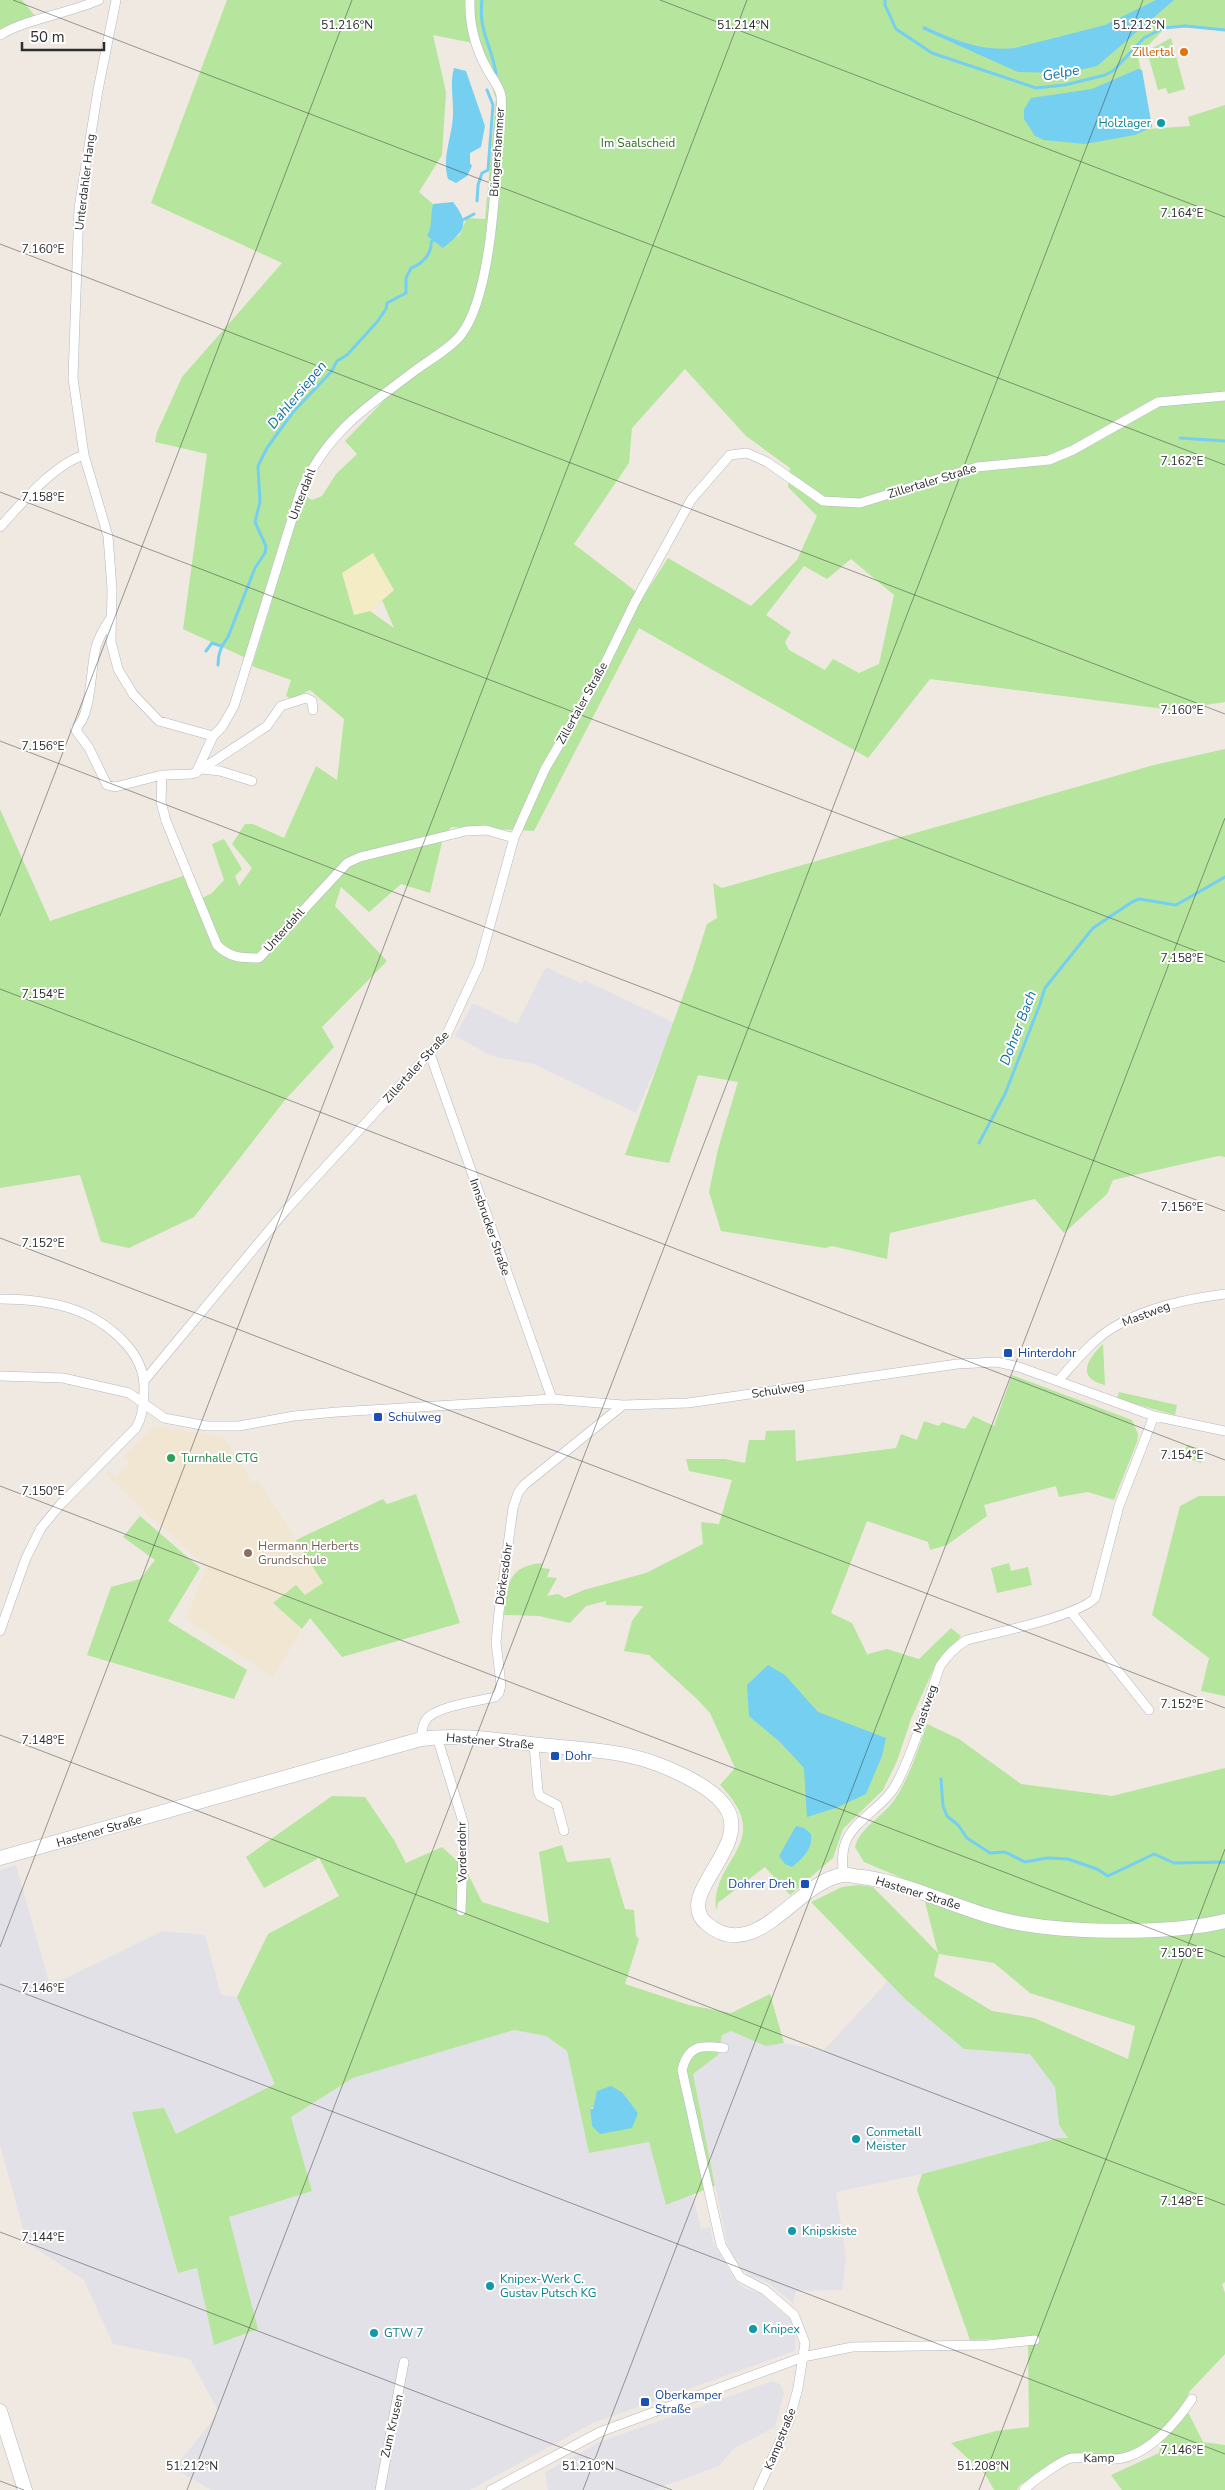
<svg xmlns="http://www.w3.org/2000/svg" width="1225" height="2490" font-family="'Nunito Sans',sans-serif">
<style>
.industrial{fill:#e3e1e8}
.education{fill:#f0e6d1}
.green{fill:#b6e59e;fill-rule:evenodd}
.sand{fill:#f3ecc5}
.water{fill:#75cff0}
.lines{fill:none;stroke-linecap:round;stroke-linejoin:round}
.stream{stroke:#75cff0;stroke-width:3}
.minor-casing{stroke:#b4b7c1;stroke-width:10}
.secondary-casing{stroke:#b4b7c1;stroke-width:15}
.minor{stroke:#fff;stroke-width:9}
.secondary{stroke:#fff;stroke-width:14}
.ticks{fill:none;stroke:#2e2e2e;stroke-width:1;stroke-opacity:0.45}
.food-dot{fill:#e8710a;stroke:#fff;stroke-width:2}
.culture-dot{fill:#0f9aa8;stroke:#fff;stroke-width:2}
.transit-dot{fill:#1a4fb4;stroke:#fff;stroke-width:2}
.leisure-dot{fill:#2e9e5b;stroke:#fff;stroke-width:2}
.education-dot{fill:#8d6e63;stroke:#fff;stroke-width:2}
.labels{text-anchor:middle;dominant-baseline:central;stroke-width:4;stroke-linejoin:round;paint-order:stroke}
.food-label{font-size:12px;fill:#c56008;stroke:#fff;text-anchor:end}
.culture-label{font-size:12px;fill:#0d838f;stroke:#fff;text-anchor:start}
.park-label{font-size:12px;fill:#2c6e1b;stroke:#fff}
.street-label{font-size:12px;fill:#2e2e2e;stroke:#fff}
.transit-label{font-size:12px;fill:#164399;stroke:#fff;text-anchor:start}
.leisure-label{font-size:12px;fill:#27864d;stroke:#fff;text-anchor:start}
.education-label{font-size:12px;fill:#785e54;stroke:#fff;text-anchor:start}
.water-label{font-size:14px;font-style:italic;fill:#0d6fa3;stroke:#fff}
.ticks-label{font-size:12px;text-anchor:middle;fill:#2e2e2e;stroke:#fff;stroke-width:4;stroke-linejoin:round;paint-order:stroke}
</style>
<rect width="100%" height="100%" fill="#efe9e1"/>
<path class="industrial" d="M546,967L582,984L584,980L675,1023L636,1113L534,1064L492,1056L455,1036L473,1003L517,1024Z
M16,1865L50,1986L163,1931L205,1935L221,1995L237,1997L276,2084L176,2134L179,2273L196,2268L258,2329L229,2217L312,2191L291,2117L353,2078L514,2030L546,2036L567,2051L589,2153L649,2141L666,2205L693,2195L701,2229L710,2227L713,2243L734,2279L744,2288L760,2293L791,2320L796,2331L795,2351L593,2423L470,2490H211L174,2469L219,2412L190,2359L113,2344L84,2280L27,2243L0,2145V1870Z
M888,1981L905,1999L964,2049L1030,2054L1055,2086L1059,2125L1068,2138H1058L922,2174L836,2192L846,2258L842,2290L796,2291L793,2303L769,2283L751,2276L739,2265L728,2247L692,2074L718,2055L722,2034L731,2031L766,2045L784,2043L823,2051Z
M773,2381L781,2385L784,2394L775,2427L733,2449L719,2466L653,2490H548L545,2472L602,2441Z"/>
<path class="education" d="M158,1427L224,1437L252,1482L258,1480L323,1583L305,1595L273,1604L302,1629L273,1677L187,1620L186,1617L206,1569L205,1565L147,1514L106,1474L109,1471L116,1477L130,1463L124,1456L150,1430Z"/>
<path class="green" d="M0,0H22L36,17L0,32Z
M227,0H1225V30L1185,26L1165,28L1138,56L1152,127L1148,129L1190,126L1188,117L1225,105V702L1172,710L930,679L868,758L639,628L534,831L451,827L443,838L430,893L401,884L369,912L341,887L335,906L387,961L322,1027L334,1047L285,1100L194,1217L129,1248L101,1242L80,1175L0,1188V809L50,921L186,875L214,949L218,945L198,900L212,893L224,880L212,844L224,839L242,869L235,876L239,886L252,868L232,844L245,824H253L284,838L316,766L337,780L344,719L310,690L292,699L286,696L291,680L252,666L272,601L264,599L246,658L183,629L207,454L155,442L157,432L182,377L282,263L151,203ZM433,35L478,44L496,99L485,219L467,218L445,267L460,234L443,247L427,236L431,229L433,204L419,192L442,155L446,92ZM685,369L746,436L790,468L788,487L817,516L797,560L751,606L668,558L643,597L574,544L629,463L632,428ZM390,394L345,441L357,454L336,474L322,496L312,500L299,492L334,437ZM851,559L894,595L879,664L859,673L833,659L825,670L789,650L785,642L791,632L766,615L804,566L827,579ZM394,590L382,600L394,628L370,611L354,614Z
M1171,38L1185,89L1168,94L1166,88L1158,90L1147,51Z
M1225,749V1157L1218,1156L1113,1180L1107,1194L1064,1233L1035,1199L890,1233L887,1259L832,1246L825,1248L721,1231L709,1192L718,1149L738,1082L698,1075L669,1163L625,1155L692,971L707,924L717,918L713,883L722,888L1154,765Z
M1103,1344L1105,1385C1075,1378 1088,1358 1103,1344Z
M1012,1375L1132,1420L1138,1434L1137,1442L1114,1500L1088,1492L1059,1497L1056,1486L984,1505L987,1516L947,1545L930,1550L928,1542L867,1521L831,1613L852,1623L868,1656V1654L887,1649L919,1659L951,1628L961,1636L935,1666L911,1719L897,1761L883,1790L843,1829L833,1858L790,1895L765,1867L719,1902V1900L716,1910C710,1858 777,1843 720,1785L735,1768L710,1713L697,1699L649,1655L624,1651L632,1621L643,1606L606,1605V1601L586,1606L570,1623L539,1616L504,1615C508,1584 507,1566 543,1563L541,1568L550,1569L547,1577L557,1578L547,1596L558,1594L565,1598L584,1590L646,1573L703,1544L701,1522L719,1524L732,1480L689,1471L686,1459H725L745,1463L749,1440H765L766,1431L795,1430L796,1461L896,1448L901,1434L917,1440L924,1421L939,1426L942,1422L965,1429L973,1416L994,1426Z
M1119,1392L1177,1405L1175,1415L1117,1399Z
M1187,1445L1205,1450L1201,1463L1183,1457Z
M416,1494L460,1623L342,1657L310,1618L302,1629L273,1603L296,1585L305,1595L323,1583L296,1540L383,1499L387,1504Z
M1199,1496H1225V1696L1201,1691L1209,1658L1152,1615L1180,1506Z
M140,1516L200,1568L168,1621L247,1670L234,1699L87,1655L111,1587L140,1579L155,1560L123,1537Z
M1009,1563L1011,1571L1028,1567L1032,1585L997,1593L991,1568Z
M927,1724L959,1739L1021,1784L1112,1796L1225,1768V2282L1222,2284L1225,2293V2354L1190,2391L1179,2412L1167,2429L1139,2447L1121,2456L1057,2461L1020,2485L1017,2490H994L985,2474L951,2443L996,2431L1029,2427L1028,2338L970,2340L917,2190L922,2174L1058,2138H1068L1059,2125L1055,2087L1030,2054L964,2049L905,1999L811,1902L842,1887L858,1885L873,1887L938,1953L921,1886L864,1862L855,1847C860,1827 883,1817 895,1799C910,1776 918,1750 927,1724ZM939,1954L994,1963L1030,1993L1135,2026L1128,2059L1034,2018L992,2011L934,1976Z
M332,1796L365,1797L394,1840L406,1863L442,1847L465,1868L482,1902L549,1923L539,1852L562,1845L567,1862L610,1858L625,1909L634,1910L636,1936L639,1939L625,1984L689,2005L731,2013L770,1994L784,2043L766,2046L731,2031L722,2035L718,2055L693,2074L715,2186L666,2205L649,2142L589,2153L567,2051L546,2036L514,2030L353,2078L291,2117L312,2191L229,2217L258,2329L214,2345L197,2268L178,2273L132,2112L164,2108L176,2134L275,2084L237,1997L268,1934L339,1896L319,1858L264,1888L246,1857ZM623,2093L638,2113L592,2126L590,2109Z
M1188,2412L1203,2442L1225,2445V2490H1122L1111,2475L1159,2453L1162,2439Z"/>
<path class="sand" d="M373,553L394,590L370,611L354,615L342,573Z"/>
<path class="water" d="M1156,0H1174L1097,66L1066,73L1018,72L922,29L924,26C954,40 982,52 1015,48L1105,25Z
M454,68L466,71L485,126L481,147L470,153V163L472,166L467,176L456,183L448,179C441,155 454,134 453,110C453,95 450,83 454,68Z
M1138,69L1142,70L1152,127L1135,135L1085,144L1044,140L1035,136L1024,119V109L1031,98L1092,89Z
M453,202C471,225 464,231 443,248L427,236C433,226 430,215 433,204Z
M768,1665L785,1675L818,1712L886,1738L882,1756L866,1794L836,1808L807,1817L804,1768L780,1742L749,1716L747,1685Z
M796,1826L804,1828L811,1834C813,1849 803,1858 792,1867L785,1864L779,1856Z
M611,2086L623,2093L638,2113L632,2128L600,2134L592,2126L590,2109H593L597,2091Z"/>
<g class="lines">
<path class="stream" d="M482,0C478,32 492,45 496,74
M885,0V5L896,29L932,53L1036,88L1065,85L1105,75L1113,71L1144,38L1163,28L1185,26L1225,30
M477,201L478,185L482,173L488,170L493,105L487,90
M461,221L474,214
M1180,438L1225,441
M206,651L212,643L221,646
M218,665C218,653 221,647 228,637L255,568L265,553L266,546L255,522L260,502L258,466L267,448L293,412L331,372L337,361L347,355L377,322L386,309L387,303L406,293V278L411,268C422,264 432,254 431,242L435,239
M979,1143L1005,1094L1040,1004L1045,988L1093,928L1132,902L1139,899L1176,905L1225,877
M941,1779L943,1806L947,1816L958,1825L967,1838L990,1853L1005,1852L1025,1862L1047,1858L1068,1859L1097,1869L1108,1876L1154,1854L1174,1863L1225,1862"/>
<defs>
<path id="minor" d="M116,0L98,90L79,208L73,378L84,455L108,536L112,589L111,642L118,669L133,694L159,721L213,736
M0,35C29,18 67,14 99,0
M0,527C22,503 53,465 84,455
M110,619C104,628 99,637 96,647C90,669 92,717 75,729L89,748L107,785L115,787L162,775L192,774L202,769L220,771L252,781
M202,769L267,726L281,706L306,698L312,701L313,710
M196,773L213,736L222,727L234,706L301,490C330,429 366,408 417,369C431,359 449,349 460,336C491,298 495,191 498,141C499,127 503,110 501,96C500,87 491,77 487,69C475,47 469,25 470,0
M162,775L161,802L166,821L217,945C230,958 241,958 259,958L347,863L360,857L466,831L486,830L514,838
M430,1054L552,1399
M0,1299C47,1299 92,1307 125,1343C137,1356 145,1373 144,1391C143,1405 143,1416 136,1428L60,1505L41,1528L26,1558L0,1631
M0,1376L63,1378L129,1393L164,1418L207,1426H239L294,1416L337,1412L552,1399L623,1405L688,1403L957,1364L997,1362L1019,1367L1154,1416L1225,1431
M144,1381L286,1210L447,1034L479,965L514,838L545,769L598,678L635,602L691,500L730,455L747,453L767,462L823,501L860,503L977,467L1049,460L1073,450L1158,402L1225,396
M1058,1381C1075,1362 1092,1340 1114,1327C1147,1307 1188,1299 1225,1294
M1071,1612L1149,1710
M437,1737L464,1825L461,1911
M421,1739C422,1733 422,1725 426,1720C435,1706 479,1701 495,1697L499,1693L501,1685L496,1642L499,1612L513,1508L518,1493L524,1485L623,1405
M534,1745L538,1791L540,1796L557,1805L564,1831
M843,1875C843,1864 841,1852 846,1841C856,1818 886,1806 898,1781C916,1744 927,1704 940,1666C948,1654 955,1647 967,1640C995,1633 1078,1616 1095,1598L1119,1506L1154,1416
M724,2048C701,2045 688,2045 682,2070L721,2245L740,2277L765,2290L794,2315L805,2343L798,2388L789,2421L758,2490
M380,2490L404,2362
M491,2490L600,2432L803,2357L852,2347L988,2345L1035,2340
M1024,2490C1030,2483 1063,2459 1072,2458C1091,2456 1111,2463 1130,2456C1156,2446 1177,2421 1192,2399"/>
<path id="secondary" d="M0,1858L421,1739C464,1733 508,1742 551,1746C577,1749 605,1750 630,1756C658,1762 715,1785 728,1811C748,1850 673,1896 707,1924C756,1965 797,1882 842,1875C848,1874 856,1877 862,1877C908,1883 952,1906 996,1918C1054,1934 1167,1935 1225,1921
M0,2411L25,2490"/>
</defs>
<use href="#minor" class="minor-casing"/>
<use href="#secondary" class="secondary-casing"/>
<use href="#minor" class="minor"/>
<use href="#secondary" class="secondary"/>
</g>
<path class="ticks" d="M13,0L1225,465M660,0L1225,217M0,244L1225,714M0,492L1225,962M0,741L1225,1211M0,916L352,0M0,989L1225,1460M0,1238L1225,1708M0,1486L1225,1957M0,1735L1225,2205M0,1947L747,0M0,1984L1225,2454M0,2232L672,2490M0,2481L24,2490M187,2490L1143,0M583,2490L1225,818M979,2490L1225,1849"/>
<circle class="food-dot" cx="1184" cy="52" r="5"/>
<g class="culture-dot">
<circle cx="1161" cy="123" r="5"/>
<circle cx="856" cy="2139" r="5"/>
<circle cx="792" cy="2231" r="5"/>
<circle cx="490" cy="2286" r="5"/>
<circle cx="753" cy="2329" r="5"/>
<circle cx="374" cy="2333" r="5"/>
</g>
<g class="transit-dot">
<rect x="1003" y="1348" width="10" height="10" rx="2.5"/>
<rect x="373" y="1412" width="10" height="10" rx="2.5"/>
<rect x="550" y="1751" width="10" height="10" rx="2.5"/>
<rect x="800" y="1879" width="10" height="10" rx="2.5"/>
<rect x="640" y="2397" width="10" height="10" rx="2.5"/>
</g>
<circle class="leisure-dot" cx="171" cy="1458" r="5"/>
<circle class="education-dot" cx="248" cy="1553" r="5"/>
<g class="labels">
<g class="food-label">
<text x="1174" y="52">Zillertal</text>
</g>
<g class="culture-label">
<text x="1151" y="123" text-anchor="end">Holzlager</text>
<text x="866" y="2132">Conmetall<tspan x="866" dy="14">Meister</tspan></text>
<text x="802" y="2231">Knipskiste</text>
<text x="500" y="2279">Knipex-Werk C.<tspan x="500" dy="14">Gustav Putsch KG</tspan></text>
<text x="763" y="2329">Knipex</text>
<text x="384" y="2333">GTW 7</text>
</g>
<g class="park-label">
<text x="638" y="143">Im Saalscheid</text>
</g>
<g class="street-label">
<text transform="translate(497 152) rotate(-86)">Büngershammer</text>
<text transform="translate(85 182) rotate(-83)">Unterdahler Hang</text>
<text transform="translate(932 481) rotate(-17)">Zillertaler Straße</text>
<text transform="translate(302 494) rotate(-69)">Unterdahl</text>
<text transform="translate(582 703) rotate(-61)">Zillertaler Straße</text>
<text transform="translate(284 930) rotate(-48)">Unterdahl</text>
<text transform="translate(416 1067) rotate(-48)">Zillertaler Straße</text>
<text transform="translate(490 1227) rotate(71)">Innsbrucker Straße</text>
<text transform="translate(1146 1314) rotate(-21)">Mastweg</text>
<text transform="translate(778 1390) rotate(-9)">Schulweg</text>
<text transform="translate(504 1574) rotate(-82)">Dörkesdohr</text>
<text transform="translate(925 1709) rotate(-71)">Mastweg</text>
<text transform="translate(490 1741) rotate(5)">Hastener Straße</text>
<text transform="translate(99 1831) rotate(-16)">Hastener Straße</text>
<text transform="translate(462 1852) rotate(-91)">Vorderdohr</text>
<text transform="translate(918 1893) rotate(17)">Hastener Straße</text>
<text transform="translate(392 2426) rotate(-77)">Zum Krusen</text>
<text transform="translate(780 2439) rotate(-68)">Kampstraße</text>
<text transform="translate(1099 2458) rotate(-1)">Kamp</text>
</g>
<g class="transit-label">
<text x="1018" y="1353">Hinterdohr</text>
<text x="388" y="1417">Schulweg</text>
<text x="565" y="1756">Dohr</text>
<text x="795" y="1884" text-anchor="end">Dohrer Dreh</text>
<text x="655" y="2395">Oberkamper<tspan x="655" dy="14">Straße</tspan></text>
</g>
<g class="leisure-label">
<text x="181" y="1458">Turnhalle CTG</text>
</g>
<g class="education-label">
<text x="258" y="1546">Hermann Herberts<tspan x="258" dy="14">Grundschule</tspan></text>
</g>
<g class="water-label">
<text transform="translate(1061 73) rotate(-10)">Gelpe</text>
<text transform="translate(297 395) rotate(-50)">Dahlersiepen</text>
<text transform="translate(1018 1028) rotate(-69)">Dohrer Bach</text>
</g>
</g>
<g class="ticks-label">
<text x="743" y="29">51.214°N</text>
<text x="1139" y="29">51.212°N</text>
<text x="347" y="29">51.216°N</text>
<text x="1182" y="217">7.164°E</text>
<text x="43" y="253">7.160°E</text>
<text x="1182" y="465">7.162°E</text>
<text x="43" y="501">7.158°E</text>
<text x="1182" y="714">7.160°E</text>
<text x="43" y="750">7.156°E</text>
<text x="1182" y="962">7.158°E</text>
<text x="43" y="998">7.154°E</text>
<text x="1182" y="1211">7.156°E</text>
<text x="43" y="1247">7.152°E</text>
<text x="1182" y="1459">7.154°E</text>
<text x="43" y="1495">7.150°E</text>
<text x="1182" y="1708">7.152°E</text>
<text x="43" y="1744">7.148°E</text>
<text x="1182" y="1957">7.150°E</text>
<text x="43" y="1992">7.146°E</text>
<text x="1182" y="2205">7.148°E</text>
<text x="43" y="2241">7.144°E</text>
<text x="1182" y="2454">7.146°E</text>
<text x="192" y="2470">51.212°N</text>
<text x="588" y="2470">51.210°N</text>
<text x="983" y="2470">51.208°N</text>
</g>
<path d="M22 42v8h82v-8" fill="none" stroke="#2e2e2e" stroke-width="2.5"/>
<text x="30" y="42" font-size="15" fill="#2e2e2e" stroke="#ffffff" stroke-width="4" paint-order="stroke">50 m</text>
</svg>
